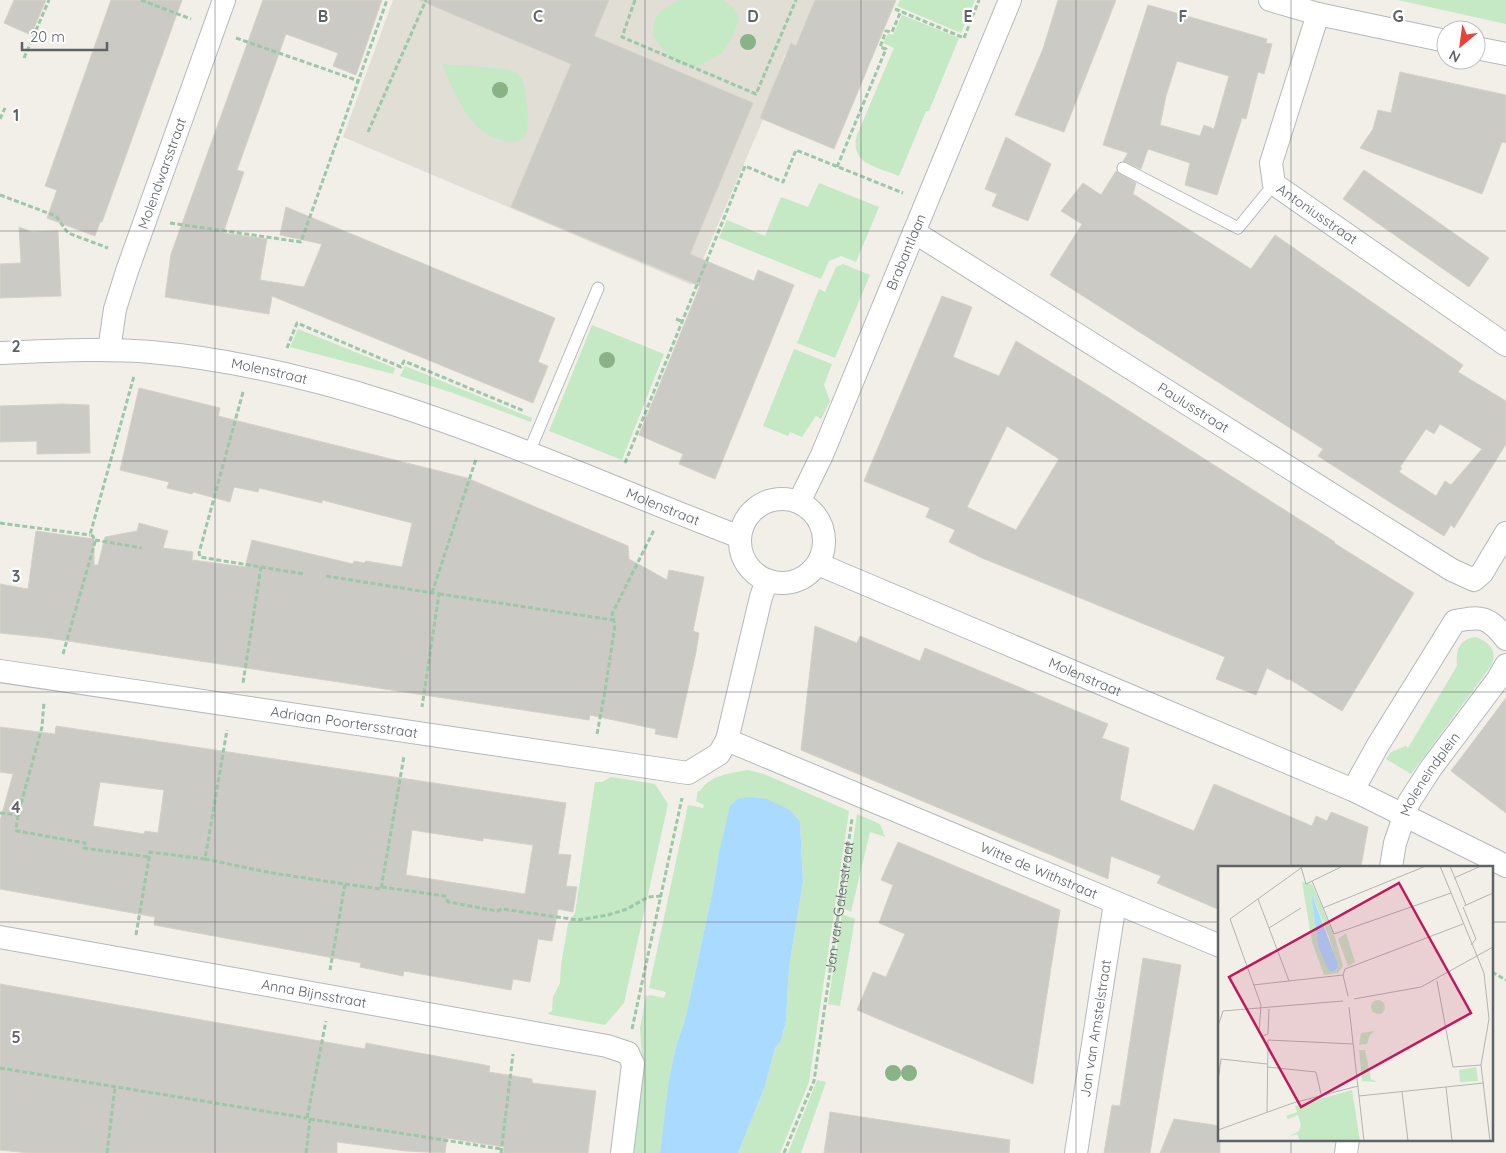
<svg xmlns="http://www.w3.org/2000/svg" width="1506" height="1153" font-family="Quicksand,sans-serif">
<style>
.education{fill:#e1ded6}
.green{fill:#c5e8c5}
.water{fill:#aadaff}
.building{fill:#cccac5;stroke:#d6d1c6;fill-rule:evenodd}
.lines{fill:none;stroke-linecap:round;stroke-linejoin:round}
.service-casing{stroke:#b5b8bc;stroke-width:13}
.minor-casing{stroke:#b5b8bc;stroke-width:24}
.path{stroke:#9cc7a9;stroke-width:3;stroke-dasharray:5 2.5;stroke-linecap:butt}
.service{stroke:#fff;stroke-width:11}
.minor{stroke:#fff;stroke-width:22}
.tree{fill:#89b387}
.grid{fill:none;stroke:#5f6368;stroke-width:1;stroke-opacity:0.55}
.labels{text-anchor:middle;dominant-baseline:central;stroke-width:4.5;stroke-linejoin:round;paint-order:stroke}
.street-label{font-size:14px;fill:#5f6368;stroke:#fff}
.inset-road{fill:none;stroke:#b3b3b1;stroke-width:1}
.view{fill:#c2185b;fill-opacity:0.15;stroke:#c2185b;stroke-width:2.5}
.inset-edge{fill:none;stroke:#5f6368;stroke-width:2.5}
.grid-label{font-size:16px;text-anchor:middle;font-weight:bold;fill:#5f6368;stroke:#fff;stroke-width:4.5;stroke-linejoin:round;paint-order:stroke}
</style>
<rect width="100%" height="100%" fill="#f1efe8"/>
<path class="education" d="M393,0H816L793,56L785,54L779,70L783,73L692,285L343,137Z"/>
<path class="green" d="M679,0H723L734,8L739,19L732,37L722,53L696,67L683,66L670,58L653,36V27L656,17L661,11Z
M900,0H975L961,33L897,6Z
M1398,0H1506V24Z
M902,15L959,38L929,111H926L899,176C877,167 849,164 857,135L894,48L883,43L888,34L893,35Z
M442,64L507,69C514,71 518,73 522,79C526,88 531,128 525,136C521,142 511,143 505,141C500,139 494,138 490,136C466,123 452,88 442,64Z
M819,183L879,207L856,262L841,256L829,261L821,279L719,238L727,220L765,236L781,197L808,207Z
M843,264L870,275L835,358L797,343L819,289L825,292L836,267Z
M592,325L664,354L622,460L549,431Z
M298,329L395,368L393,374L290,347Z
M794,349L832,364L824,385L830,401L821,419L816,416L802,437L790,432L788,436L763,426Z
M405,366L532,418L531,422L453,393L400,376Z
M1475,637C1490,642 1498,651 1491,666L1411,774L1386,759L1391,752L1406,746L1408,748L1457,666C1456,651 1458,640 1475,637Z
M748,770L764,774L849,811L809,1082L780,1153H738L765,1086L775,1048L781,1041L786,1021L789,967L803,882L800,822L719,853L713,889L686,1016L675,1050L668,1087L660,1153H630L642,1058L640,1028L646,996L651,995L664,998L666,992L649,988L688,805L703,808L704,805L696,801L698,791H700C710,775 731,773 748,770Z
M611,777L655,784L668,804L624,1003L605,1025L547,1014L552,1011L553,997L560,983L561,965L568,924L575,913L595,782H602Z
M857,814L880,824L885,837L870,832L851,912L843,908Z
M842,914L855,919L840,1006L828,1004Z
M817,1080L826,1082L801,1153H788Z"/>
<path class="water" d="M747,797L767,799L790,810L800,822L803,882L789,967L786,1021L781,1041L775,1048L765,1086L738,1153H660L668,1086L675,1050L686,1016L713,889L719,853L730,806L738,799Z"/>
<path class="building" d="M14,0H46L31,35L4,23Z
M111,0H182L102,222H100L95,236L47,218L57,190L45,186Z
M263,0H382L356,75L333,66L338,53L286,34L237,170L244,172L223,233L267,239L260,280L304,287L322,244L280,235L286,207L555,318L538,362L548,366L533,403L272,296L269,314L165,297L171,254Z
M419,0H609L594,36L753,103L690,254L754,281L758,270L794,285L715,479L679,464L683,454L639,435L700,286L511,207L571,64Z
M815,0H896L834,149L760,118L791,43L796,46Z
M1058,0H1116L1064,132L1015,115L1043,49Z
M1148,5L1267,39L1266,43L1272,44L1264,74L1258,72L1246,119L1242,118L1217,195L1185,185L1190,163L1148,149L1141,169L1123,161L1128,153L1103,145ZM1177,61L1229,76L1214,129L1204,125L1200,136L1160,125L1166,96Z
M1400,72L1506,95V143L1502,142L1482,194L1360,148L1373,129L1378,110L1391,113Z
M1006,137L1051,164L1028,221L992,206L997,194L985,189Z
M1364,170L1489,258L1469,287L1343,199Z
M1116,171L1136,183L1133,194L1251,269L1275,235L1463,365L1458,372L1506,401V444L1454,528L1451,525L1444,536L1396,506L1318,456L1323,449L1050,275L1082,224L1061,211L1083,183L1101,195ZM1440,424L1482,449L1451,485L1445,481L1436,496L1399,472L1402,468L1400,467L1426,429L1434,434Z
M19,227L32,232L58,231L61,296L0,298V264L21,263Z
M942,296L972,307L953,357L999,376L1016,341L1093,388L1335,542L1334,543L1414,593L1342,711L1289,679L1288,680L1267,668L1256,695L1216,679L1225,657L982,558L949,542L955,530L926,517L930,508L864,481ZM1007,426L1059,459L1016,530L967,507Z
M139,388L220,408L218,416L467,478L628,546L629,559L667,580L669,570L704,577L693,631L699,633L696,652L677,738L655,734L656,729L590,715L589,720L48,638L0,633V584L28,589L36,531L94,539V565H98L105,537L137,531L139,523L168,531L163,548L193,552L192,560L245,567L252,540L353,564L354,561L364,563L366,561L402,567L412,523L322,500V503L259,488L258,492L234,487L230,502L193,492L192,494L167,488L169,482L120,470Z
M62,404L89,405L90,453L37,454V441L0,442V406Z
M815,626L857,643L860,636L920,661L925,648L1108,724L1102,738L1129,748L1120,800L1194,831L1214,784L1312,826L1316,816L1327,821L1331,812L1368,827L1361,867H1220V910L1157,883L1161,876L1111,856L1108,879L801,750Z
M1506,698V813L1451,771Z
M56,726L566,803L558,854L571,855L566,886L577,887L573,912L558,909L552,941L538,939L530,982L513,979L511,990L404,971L403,976L360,967L361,963L154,925L155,917L0,889V821L13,774L0,772V727L55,734ZM100,782L164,790L158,833L145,831L144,834L93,826ZM412,830L483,841V838L533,845L525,894L406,875Z
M898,842L1060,910L1033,1084L857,1010L873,972L886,977L905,934L879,923L893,885L881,880Z
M1143,958L1181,965L1150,1153H1104L1112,1105L1120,1106Z
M0,984L365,1049L366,1043L392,1048L490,1066L489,1072L532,1079V1083L596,1091L588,1153H503L504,1147L447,1138L445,1153L406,1151L337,1142V1153H29L0,1150Z
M830,1112L1010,1140L1009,1153H824Z
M1174,1119L1220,1126V1153H1160Z"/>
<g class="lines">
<defs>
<path id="service" d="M1123,168L1238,228L1274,184
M529,452L598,288"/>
<g id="minor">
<path d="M1270,0L1318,14L1446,41"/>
<path id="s2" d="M1318,14L1271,163L1274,184L1506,345"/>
<path d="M1476,48L1506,54"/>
<path id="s3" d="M914,232L1452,570L1474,580L1482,573L1506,533"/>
<path id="s4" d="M109,350L115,309L127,271L224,0"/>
<path id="s5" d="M0,353C50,351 101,348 151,352C361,371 546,463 740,537"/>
<circle cx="782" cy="541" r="42"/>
<path id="s6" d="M799,502L822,455L1010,0"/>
<path id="s7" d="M818,564L1353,790L1506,866"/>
<path id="s8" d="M0,671L688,773L719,754L727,740L761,597L767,580"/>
<path id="s9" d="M727,740L1220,946"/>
<path d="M1353,790L1378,745L1455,621C1482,616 1488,616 1506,639"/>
<path id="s10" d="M1391,867L1395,843L1409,802L1431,768L1498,679L1506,665"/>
<path id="s11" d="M0,937L607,1046L628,1053L633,1064L622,1153"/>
<path id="s12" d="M1076,1153L1115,903"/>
<path d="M1346,1153L1348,1139"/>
</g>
</defs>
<use href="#service" class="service-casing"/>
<use href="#minor" class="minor-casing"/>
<g class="path">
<path d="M141,0L191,19"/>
<path d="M635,0L622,37L756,94L796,0"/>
<path d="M895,9L964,38L979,0"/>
<path d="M236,38L359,81"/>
<path d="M24,58L49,0"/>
<path d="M0,119L5,108"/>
<path d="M368,132L426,0"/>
<path d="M837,167L886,49L880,47L886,31L892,32L901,11"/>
<path d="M0,195L56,216L68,233L108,248"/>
<path d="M170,223L301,242L387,0"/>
<path d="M676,319L681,321"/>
<path d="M287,348L297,323L401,367L404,361L524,411"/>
<path d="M243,392L199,553L200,557L261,567L243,683"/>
<path d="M625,463L745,166L783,182L796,150L903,193"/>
<path d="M0,523L90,535"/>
<path d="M95,540L142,548"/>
<path d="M261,567L304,574"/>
<path d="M326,576L439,594L422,707"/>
<path d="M432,593L476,459"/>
<path d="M439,594L613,620"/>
<path d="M63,654L95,542L93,536L90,535L134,376"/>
<path d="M597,734L605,691L615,625L612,614L654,530"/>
<path d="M0,813L18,815L42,727L44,702"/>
<path d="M18,815L16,830L17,831L85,843L84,848L149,857"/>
<path d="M205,859L272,873L345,884L330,970"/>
<path d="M345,884L381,889L404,756"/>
<path d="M382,887L445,896L448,902L497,911L502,909L578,920L608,915L627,909L648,897L661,896"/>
<path d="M136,935L150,852L205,859L227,730"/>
<path d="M1492,972L1506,980"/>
<path d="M632,1029L682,798"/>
<path d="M0,1068L307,1118"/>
<path d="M310,1119L501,1149"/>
<path d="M107,1153L115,1087"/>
<path d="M306,1153L310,1119L307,1118L326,1021"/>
<path d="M501,1153L513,1054"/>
<path id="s1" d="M784,1153L814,1081L852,819"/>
</g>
<use href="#service" class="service"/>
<use href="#minor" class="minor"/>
</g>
<g class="tree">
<circle cx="748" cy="42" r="8"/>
<circle cx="500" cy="90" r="8"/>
<circle cx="607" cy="360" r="8"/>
<circle cx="893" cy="1073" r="8"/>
<circle cx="909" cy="1073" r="8"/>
</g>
<path class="grid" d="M215,0V1153M430,0V1153M645,0V1153M861,0V1153M1076,0V1153M1291,0V867M0,231H1506M0,461H1506M0,692H1506M0,922H1220M1492,922H1506M1291,1139V1153"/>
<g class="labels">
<g class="street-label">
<text stroke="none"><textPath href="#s4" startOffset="185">Molendwarsstraat</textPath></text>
<text stroke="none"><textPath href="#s2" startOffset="230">Antoniusstraat</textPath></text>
<text stroke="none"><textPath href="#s6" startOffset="272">Brabantlaan</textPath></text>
<text stroke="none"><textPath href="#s5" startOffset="271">Molenstraat</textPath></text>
<text stroke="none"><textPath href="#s3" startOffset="330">Paulusstraat</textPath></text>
<text stroke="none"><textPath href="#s5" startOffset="688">Molenstraat</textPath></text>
<text stroke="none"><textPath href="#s7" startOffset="290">Molenstraat</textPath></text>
<text stroke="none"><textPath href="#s8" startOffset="348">Adriaan Poortersstraat</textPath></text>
<text stroke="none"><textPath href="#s10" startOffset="102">Moleneindplein</textPath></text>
<text stroke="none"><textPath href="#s9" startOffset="338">Witte de Withstraat</textPath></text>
<text stroke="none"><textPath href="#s1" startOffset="254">Jan van Galenstraat</textPath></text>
<text stroke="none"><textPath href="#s11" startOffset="319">Anna Bijnsstraat</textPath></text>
<text stroke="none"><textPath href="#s12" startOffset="126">Jan van Amstelstraat</textPath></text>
</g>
</g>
<g transform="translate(1218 866)">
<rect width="275" height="275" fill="#f1efe8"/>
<path d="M84,16L94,18L117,71L125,100L120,107L106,109L94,76ZM93,26L111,71L120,102L117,105L111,104L100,81ZM128,67L137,96L130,100L120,73ZM153 141a7 7 0 1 1 14 0a7 7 0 1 1-14 0ZM157,165L152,169L149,178L141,179L143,167ZM141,184H147L153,213L159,216L144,215ZM258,201L260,215L242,216L241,204ZM134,224L142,275H82L79,268L70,271L81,265L83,259L80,249L70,253L68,250L79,246L77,240Z" fill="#c5e8c5" fill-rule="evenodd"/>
<path d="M93,26L119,96L120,102L116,105H111L100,81Z" fill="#aadaff"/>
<path class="inset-road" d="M222,0L266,107L271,153L263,199L272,275M232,0L248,39M83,1L88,18L125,0M236,12L263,0M94,15L116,68L233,27M40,33L71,115M246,40L275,27M245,41L258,73L253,79M105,42L208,0M12,53L43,139L41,167L45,170L50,168L51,143M12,53L83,2M51,62L83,42M219,115L235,201L263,199M35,119L125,109M130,130L125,109L127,103L245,58M136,133L203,121L275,81M131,141L146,275M0,160L5,145L125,135M49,201L98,206L103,228M0,215L3,193L49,198M228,221L234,275M184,226L190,275M141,230L266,217M49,246L50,174L135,178M0,264L75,237L140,220"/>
<path class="view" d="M181,17L253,147L83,241L11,111Z"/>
<rect width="275" height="275" class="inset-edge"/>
</g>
<g class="grid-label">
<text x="323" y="22">B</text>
<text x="538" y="22">C</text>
<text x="753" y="22">D</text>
<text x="968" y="22">E</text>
<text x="1183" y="22">F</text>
<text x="1398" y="22">G</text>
<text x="16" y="121">1</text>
<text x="16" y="352">2</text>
<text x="16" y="582">3</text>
<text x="16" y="813">4</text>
<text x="16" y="1043">5</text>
</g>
<g transform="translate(1461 45) rotate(209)"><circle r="24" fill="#ffffff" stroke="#bfc1c3"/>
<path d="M0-4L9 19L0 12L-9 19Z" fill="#ea4335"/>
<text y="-8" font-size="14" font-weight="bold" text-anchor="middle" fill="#5f6368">N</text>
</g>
<path d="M22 42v8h85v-8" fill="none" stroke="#5f6368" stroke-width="2.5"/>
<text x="30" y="42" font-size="15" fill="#5f6368" stroke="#ffffff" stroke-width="4" paint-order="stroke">20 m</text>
</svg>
